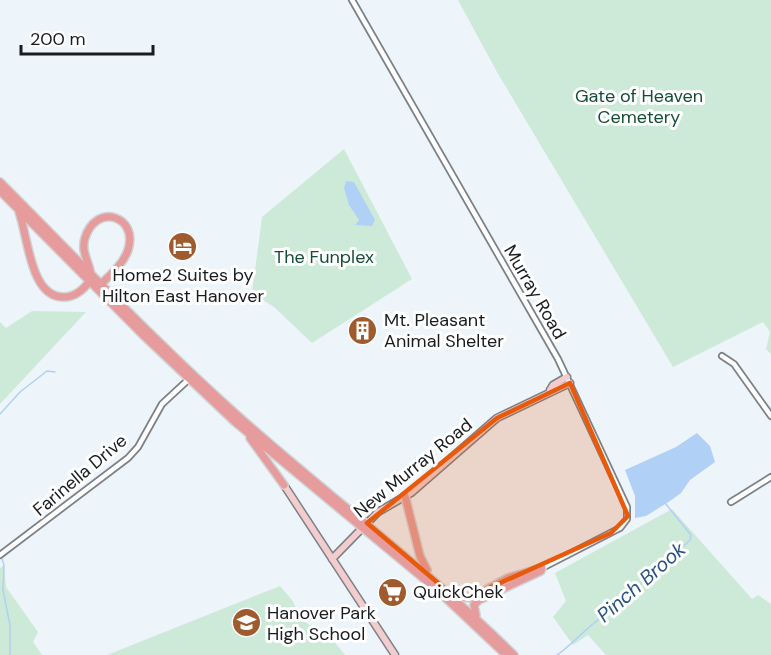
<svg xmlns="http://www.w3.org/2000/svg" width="771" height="655" font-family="'DM Sans',sans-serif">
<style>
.green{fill:#cdead9}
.water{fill:#b0d0f5}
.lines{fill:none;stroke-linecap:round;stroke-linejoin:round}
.stream{stroke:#b0d0f5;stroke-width:1.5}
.street-casing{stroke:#7b8187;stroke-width:8}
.secondary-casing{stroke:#7b8187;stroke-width:9}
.primary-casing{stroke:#d1d2d2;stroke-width:10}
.street{stroke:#fff;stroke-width:4.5}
.secondary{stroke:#f3cdce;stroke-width:6}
.primary{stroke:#e69b9c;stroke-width:7}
.marked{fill:#e8590c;fill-opacity:0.2;stroke:#e8590c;stroke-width:4.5;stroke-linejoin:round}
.labels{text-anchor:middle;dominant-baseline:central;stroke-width:6;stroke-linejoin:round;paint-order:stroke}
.park-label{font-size:18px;fill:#134d34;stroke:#fff}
.poi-label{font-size:18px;fill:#191c1e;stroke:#fff;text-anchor:start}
.street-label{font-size:18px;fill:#191c1e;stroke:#fff}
.water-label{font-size:20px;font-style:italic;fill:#285282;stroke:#fff}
</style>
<rect width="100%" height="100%" fill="#edf4fa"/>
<path class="green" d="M458,0H771V354L766,349L770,332L763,322L673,367L497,72Z
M344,149L412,279L312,343L274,307L252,293L262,217Z
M32,311L86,312L0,404V322L6,328Z
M672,509L752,599L758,595L771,604V655H606L588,635L573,645L553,617L566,601L555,573Z
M4,565L6,587L38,632L33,642L42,655H0V568Z
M280,586L292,600L301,618L317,631L332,639L345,655H107Z"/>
<path class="water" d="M346,181L354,182L375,220L372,226L355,225L359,220L349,205L344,188Z
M697,433L710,446L715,462L690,480L681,493L670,501L646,516L635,518V496L625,470L676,447Z"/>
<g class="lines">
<path class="stream" d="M0,414L20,392L47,371L55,372
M2,559L4,565L3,590L10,625V655
M557,655C571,646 599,615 609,613L690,540L691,535L665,503"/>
<defs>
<path id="street" d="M352,0L558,359L627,507V519L620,528L542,568
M722,356L734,364L771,416
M731,502L771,477
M0,555L128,458L138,447L162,404L189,379"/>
<path id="secondary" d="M550,390L553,385L567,377
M284,485L395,655
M332,559L378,512L411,493L497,418L570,383"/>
<path id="primary" d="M0,182C78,260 154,341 236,414C328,496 427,569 514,655
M0,191L143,335L235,422L435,588L506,655
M19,212C28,236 30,298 64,297C76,297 85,288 91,279C92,265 80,254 85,238C96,202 139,216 128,250C123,265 109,276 99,286
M250,438L284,485
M405,496L420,556L427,570
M456,596L471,598L508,578L542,568
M476,615L474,605L479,600L541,571L542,568"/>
</defs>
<use href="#street" class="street-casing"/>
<use href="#secondary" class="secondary-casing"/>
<use href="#primary" class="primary-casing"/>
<use href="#street" class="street"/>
<use href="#secondary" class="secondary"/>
<use href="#primary" class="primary"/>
</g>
<path class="marked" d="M570,383L628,516L611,533L467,598L451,594L367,523L497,418Z"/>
<defs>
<symbol id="hotel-disc" viewBox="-11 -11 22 22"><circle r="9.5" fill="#9f5b2d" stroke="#fff"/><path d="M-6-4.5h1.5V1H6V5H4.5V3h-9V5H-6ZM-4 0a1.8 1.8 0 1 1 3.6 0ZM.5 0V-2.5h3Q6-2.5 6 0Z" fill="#fff"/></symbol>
<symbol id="building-disc" viewBox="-11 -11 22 22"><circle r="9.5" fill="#9f5b2d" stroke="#fff"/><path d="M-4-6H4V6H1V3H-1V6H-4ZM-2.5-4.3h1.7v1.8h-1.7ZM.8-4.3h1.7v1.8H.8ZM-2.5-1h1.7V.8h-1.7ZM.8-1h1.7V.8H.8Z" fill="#fff"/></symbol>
<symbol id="supermarket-disc" viewBox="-11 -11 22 22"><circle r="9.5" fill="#9f5b2d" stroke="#fff"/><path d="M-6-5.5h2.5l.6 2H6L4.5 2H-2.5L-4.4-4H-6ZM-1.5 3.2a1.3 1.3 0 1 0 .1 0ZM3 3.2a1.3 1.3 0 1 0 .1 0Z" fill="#fff"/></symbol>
<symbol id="school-disc" viewBox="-11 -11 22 22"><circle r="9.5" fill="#9f5b2d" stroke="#fff"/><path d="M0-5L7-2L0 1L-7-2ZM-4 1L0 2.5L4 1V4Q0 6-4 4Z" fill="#fff"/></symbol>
</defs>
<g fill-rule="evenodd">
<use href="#hotel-disc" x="166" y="230" width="33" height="33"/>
<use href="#building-disc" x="346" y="314" width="33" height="33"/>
<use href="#supermarket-disc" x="376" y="576" width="33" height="33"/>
<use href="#school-disc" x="230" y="606" width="33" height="33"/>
</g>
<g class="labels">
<g class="park-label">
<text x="639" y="96">Gate of Heaven<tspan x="639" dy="21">Cemetery</tspan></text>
<text x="324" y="257">The Funplex</text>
</g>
<g class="poi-label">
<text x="183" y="275" text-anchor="middle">Home2 Suites by<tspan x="183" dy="21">Hilton East Hanover</tspan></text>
<text x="384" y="320">Mt. Pleasant<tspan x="384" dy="21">Animal Shelter</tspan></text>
<text x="413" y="592">QuickChek</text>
<text x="267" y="613">Hanover Park<tspan x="267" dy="21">High School</tspan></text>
</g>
<g class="street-label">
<text transform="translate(535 292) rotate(60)">Murray Road</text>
<text transform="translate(413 468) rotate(-39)">New Murray Road</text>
<text transform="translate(80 475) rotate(-40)">Farinella Drive</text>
</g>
<g class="water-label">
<text transform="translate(641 582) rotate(-41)">Pinch Brook</text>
</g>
</g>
<path d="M21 45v9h132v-9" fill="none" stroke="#191c1e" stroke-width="3"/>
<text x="30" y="45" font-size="18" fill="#191c1e" stroke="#ffffff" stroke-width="4.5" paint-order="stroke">200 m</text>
</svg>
